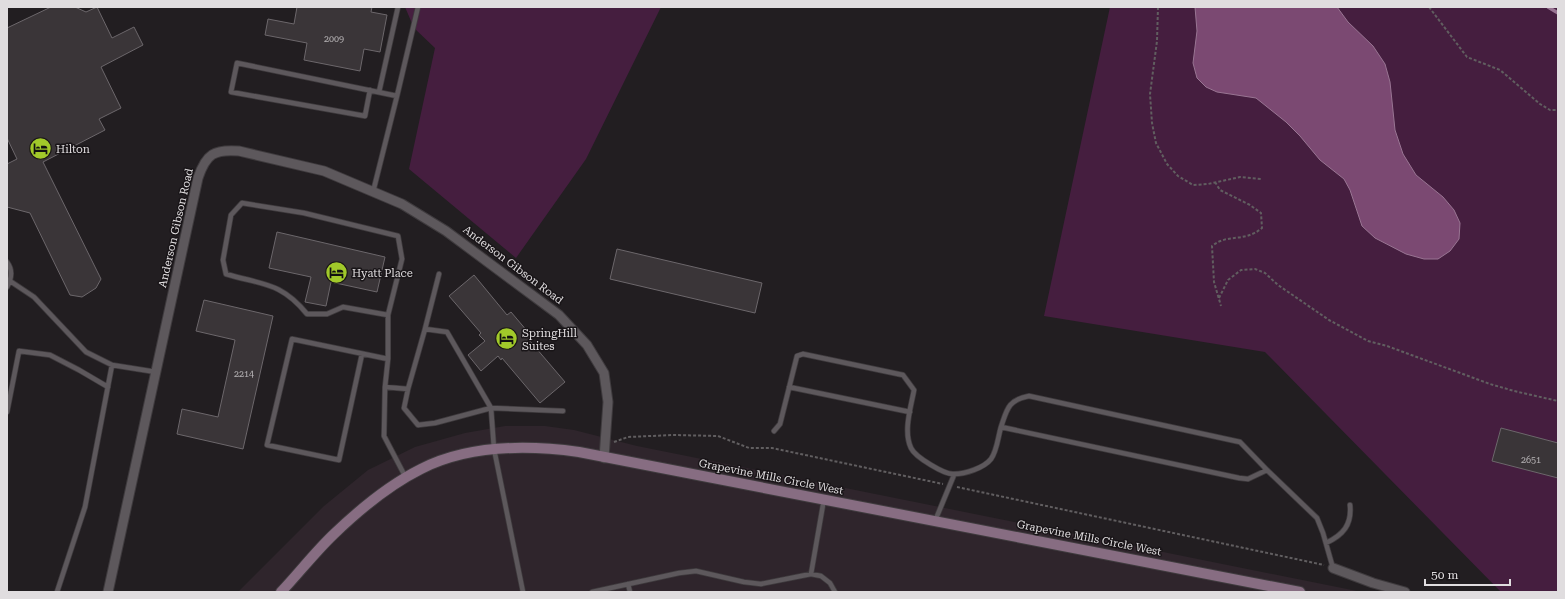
<svg xmlns="http://www.w3.org/2000/svg" width="1565" height="599" font-family="'Roboto Serif',serif">
<style>
.built{fill:#2f252c}
.green{fill:#451e3f}
.water{fill:#7b4972;stroke:#997593}
.lines{fill:none;stroke-linecap:round;stroke-linejoin:round}
.stream{stroke:#997593;stroke-width:3.5}
.building{fill:#3a3538;stroke:#6c676b}
.lane-casing{stroke:#3f3b3e;stroke-width:6}
.street-casing{stroke:#3f3b3e;stroke-width:11}
.secondary-casing{stroke:#3f3b3e;stroke-width:12}
.path{stroke:#615e60;stroke-width:2;stroke-dasharray:3 2;stroke-linecap:butt}
.lane{stroke:#5d585c;stroke-width:4.5}
.street{stroke:#5d585c;stroke-width:9}
.secondary{stroke:#876d82;stroke-width:10}
.labels{text-anchor:middle;dominant-baseline:central;stroke-width:3;stroke-linejoin:round;paint-order:stroke}
.number-label{font-size:9px;fill:#b6b3b5}
.poi-label{font-size:11px;fill:#e0dddf;stroke:#191518;text-anchor:start}
.street-label{font-size:11px;fill:#e0dddf;stroke:#191518}
</style>
<rect width="100%" height="100%" fill="#221e21"/>
<path class="built" d="M505,426H545L574,430L637,446L1362,592H238L324,506L368,470L415,447L465,433Z"/>
<path class="green" d="M405,7H661L586,159L516,258L409,169L435,48L414,28Z
M1110,7H1558V592H1501L1265,352L1044,316Z"/>
<path class="water" d="M1195,7H1337L1348,22L1373,46L1385,64L1390,82L1395,130L1403,154L1416,175L1443,197L1454,210L1460,223L1459,239L1450,251L1438,259H1424L1406,254L1375,238L1362,226L1350,190L1344,179L1320,160L1300,136L1286,122L1256,98L1217,92L1206,87L1197,78L1193,63L1197,31Z"/>
<g class="lines">
<path class="stream" d="M1548,7L1558,13"/>
</g>
<path class="building" d="M51,7H75L86,12L97,7L112,38L134,27L143,45L101,67L121,108L99,119L105,130L43,162L101,279L96,288L82,297L70,295L30,213L7,207V164L17,159L7,138V28Z
M297,7H372L371,12L387,15L380,52L364,49L360,71L304,60L307,43L265,35L268,19L294,24Z
M277,232L385,257L377,292L331,282L326,306L305,302L311,277L269,268Z
M617,249L762,283L755,313L610,279Z
M474,275L507,315L511,312L533,338L530,341L565,382L540,403L502,358L501,360L498,356L481,371L468,355L485,341L479,335L481,333L449,296Z
M204,300L273,316L243,449L177,434L182,409L218,417L235,340L196,331Z
M1501,428L1558,443V478L1492,461Z"/>
<g class="lines">
<defs>
<path id="lane" d="M370,90L365,116L231,92L237,63L397,96L373,192
M379,92L398,7
M397,96L418,7
M7,262C13,270 12,278 7,287
M10,281L34,297L86,352L112,365L156,372
M425,329L439,274
M362,354L339,460L267,445L292,339L388,359L385,387
M388,359V315L343,307L327,314H307C281,282 263,285 226,274L223,260L231,215L242,203L304,213L398,236L402,259L388,315
M789,387L910,412
M7,412L19,351L50,355L79,370L108,387
M1001,427C1007,409 1008,400 1029,396L1240,442L1267,470
M774,431L780,424L797,356L803,354L903,375L914,390C911,407 903,431 911,448C915,457 945,475 954,474C965,474 984,468 991,459C997,451 998,437 1001,427L1239,478L1248,479L1267,470L1317,518L1323,533L1333,568
M406,478L384,436L385,387L408,389L404,408L418,425L435,423L491,408L447,332L425,329L408,389
M935,521L954,475
M1326,543C1343,535 1352,525 1350,505
M811,574L824,499
M628,584L630,592
M57,592L85,507L112,365
M523,592L494,449L491,408L563,411
M592,592L679,573L696,571L744,582L761,584L811,574L821,576L830,583L835,592"/>
<path id="street" d="M1333,568L1373,583L1405,592
M108,592L198,178C206,154 214,149 239,151L324,171L402,204L446,231L559,315L587,345L604,373L608,402L604,458"/>
<path id="secondary" d="M281,592C299,573 315,552 334,534C360,509 389,485 421,469C468,445 528,445 579,452L1300,592"/>
</defs>
<use href="#lane" class="lane-casing"/>
<use href="#street" class="street-casing"/>
<use href="#secondary" class="secondary-casing"/>
<path class="path" d="M1158,7L1157,41L1150,94L1152,123L1156,143L1167,164L1178,176L1193,185L1208,184L1240,177L1261,179
M1429,7L1467,57L1500,70L1540,104L1550,110H1558
M1215,182L1220,190L1250,205L1261,213L1262,228C1244,243 1228,233 1212,246L1214,282L1221,306
M1219,298L1228,280L1241,270L1255,269L1265,273L1278,285L1329,320L1368,341L1387,346L1490,384L1514,391L1558,401
M614,442L628,437L673,435L718,436L749,448H772L943,484
M957,487L1324,565"/>
<use href="#lane" class="lane"/>
<use href="#street" class="street"/>
<use href="#secondary" class="secondary"/>
</g>
<defs>
<symbol id="hotel-disc" viewBox="-11 -11 22 22"><circle r="9.5" fill="#a1c92a" stroke="#191518"/><path d="M-6-4.5h1.5V1H6V5H4.5V3h-9V5H-6ZM-4 0a1.8 1.8 0 1 1 3.6 0ZM.5 0V-2.5h3Q6-2.5 6 0Z" fill="#111"/></symbol>
</defs>
<g fill-rule="evenodd">
<use href="#hotel-disc" x="28" y="136" width="25" height="25"/>
<use href="#hotel-disc" x="324" y="260" width="25" height="25"/>
<use href="#hotel-disc" x="494" y="326" width="25" height="25"/>
</g>
<g class="labels">
<g class="number-label">
<text x="334" y="39">2009</text>
<text x="244" y="374">2214</text>
<text x="1531" y="460">2651</text>
</g>
<g class="poi-label">
<text x="56" y="149">Hilton</text>
<text x="352" y="273">Hyatt Place</text>
<text x="522" y="333">SpringHill<tspan x="522" dy="13">Suites</tspan></text>
</g>
<g class="street-label">
<text transform="translate(176 228) rotate(-77)">Anderson Gibson Road</text>
<text transform="translate(513 265) rotate(37)">Anderson Gibson Road</text>
<text transform="translate(771 477) rotate(11)">Grapevine Mills Circle West</text>
<text transform="translate(1089 538) rotate(11)">Grapevine Mills Circle West</text>
</g>
</g>
<rect width="1565" height="599" fill="none" stroke="#e0dddf" stroke-width="16"/>
<path d="M1425 579v6h85v-6" fill="none" stroke="#e0dddf" stroke-width="2"/>
<text x="1431" y="579" font-size="12" fill="#e0dddf" stroke="#191518" stroke-width="3" paint-order="stroke">50 m</text>
</svg>
